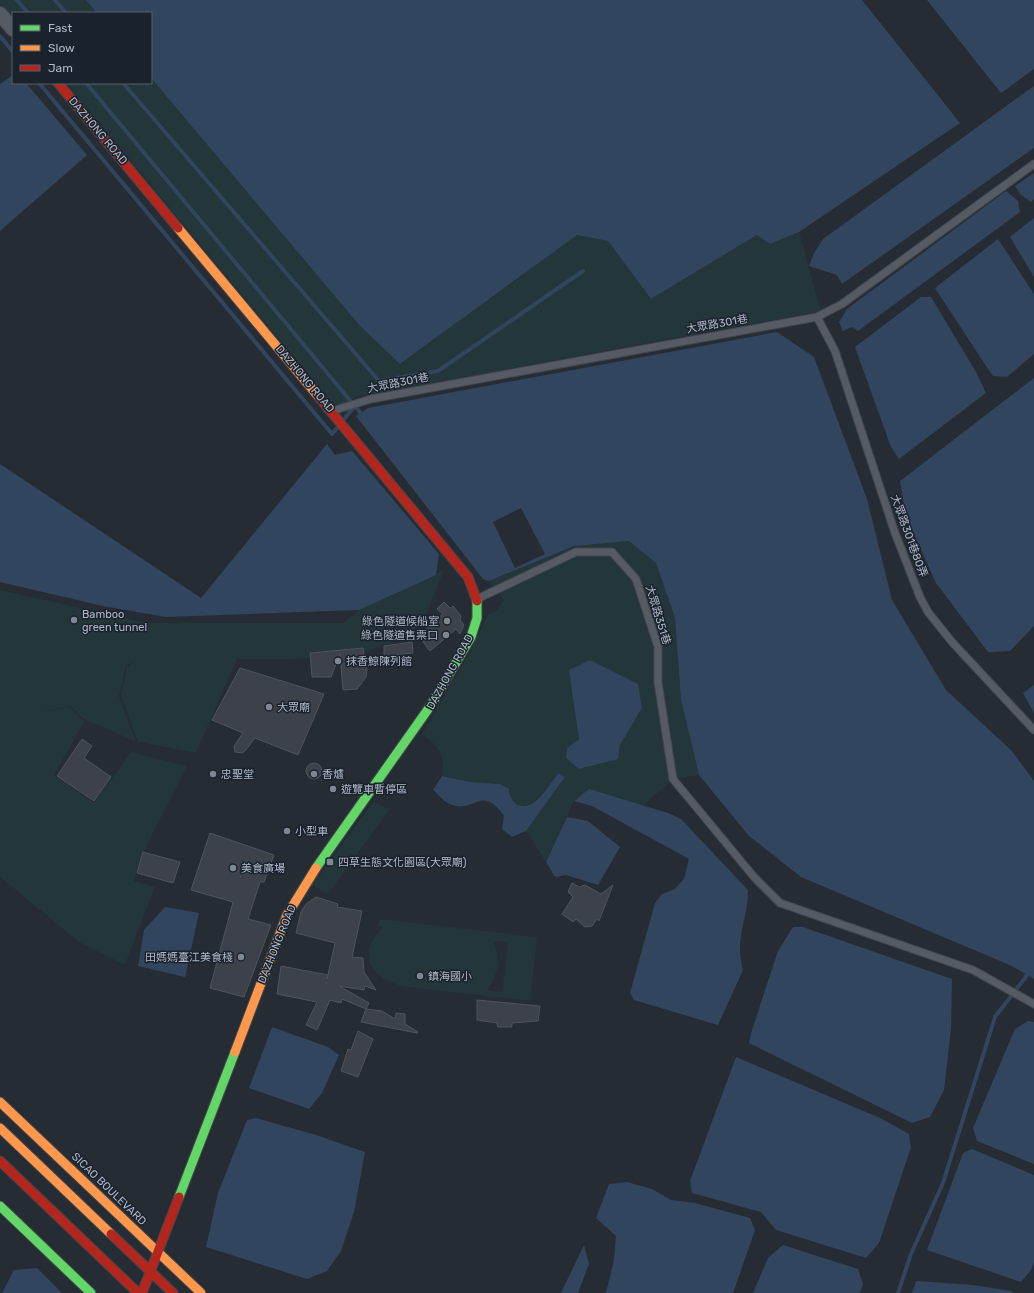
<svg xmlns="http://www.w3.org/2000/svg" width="1034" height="1293" font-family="Rubik,'Noto Sans TC',sans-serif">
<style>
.green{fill:#23363a;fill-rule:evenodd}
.water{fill:#32455e}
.pier{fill:#262c33}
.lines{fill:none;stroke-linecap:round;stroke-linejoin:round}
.stream{stroke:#32455e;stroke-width:4}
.building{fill:#3d424a;stroke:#4e535c}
.lane-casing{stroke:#42474c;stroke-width:9}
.street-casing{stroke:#42474c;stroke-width:16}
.fast-casing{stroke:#42474c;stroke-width:11}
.slow-casing{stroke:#42474c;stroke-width:11}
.jam-casing{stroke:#42474c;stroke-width:11}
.lane{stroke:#565a62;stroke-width:7}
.street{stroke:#565a62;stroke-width:14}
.fast{stroke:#63d668;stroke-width:9}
.slow{stroke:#ff974d;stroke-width:9}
.jam{stroke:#b3261e;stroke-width:9}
.poi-dot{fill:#7f8793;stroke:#1a222e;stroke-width:1.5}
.labels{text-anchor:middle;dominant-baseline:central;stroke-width:3;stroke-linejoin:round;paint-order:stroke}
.street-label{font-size:11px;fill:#afb8c6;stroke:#1a222e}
.poi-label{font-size:11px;fill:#afb8c6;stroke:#1a222e;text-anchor:start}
</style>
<rect width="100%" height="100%" fill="#262c33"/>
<path class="green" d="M0,0H86L97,13H13V19L0,4Z
M151,78L360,326L400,364L577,235L608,241L651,299L757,235L770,244L799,232L821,311L355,397L346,405L333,404L66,83H151Z
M630,541L656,563L675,618L681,700L699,775L673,779L643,806L589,790L574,801L546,862L526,831L565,777L559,773C550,783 532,814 516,804C510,800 505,790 500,784L470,782L442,776C445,753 439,747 422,734L469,654L488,614L495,612L504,600L489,581L574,546ZM642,708L620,745L567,748L579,739L577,718Z
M444,570L418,635L354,655L292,659H237L196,753L138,742L121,696L127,667L136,660L126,666L119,696L136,742L84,719L70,706L37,713L69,707L84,722L54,775L94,803L131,752L187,766L142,855L134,881L155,887L125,965L79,942L0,877V590L147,623H343L359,610Z
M373,802L390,809L328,894L312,885Z
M380,919L537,937L530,1001L401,986C368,975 356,955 383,927L378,926ZM494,941L508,942L502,992L487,990C495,978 500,969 497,953C496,949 494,945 494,941Z"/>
<path class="water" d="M86,0H862L960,123L799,232L770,244L757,235L651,299L608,241L577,235L400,364L360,326L151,78V13H97Z
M927,0H1034V69L1001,93Z
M13,75V83H26L87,155L0,231V84Z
M1034,86V148L842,284L837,275L809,266L814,253L823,239Z
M1034,173V199L1031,202L1020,194L1015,186Z
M1006,191L1018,201L1020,212L858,331L852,327L843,331L839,322L847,309Z
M1034,218V277L1010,237Z
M998,239L1034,294V354L1007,377L993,376L986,366L935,288Z
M921,297H931L976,372L986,393L899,459L891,447L855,347Z
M777,332L814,357L867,499L892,600L946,690L1012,751L1034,781V979L1012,966L801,877L749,836L699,775L681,700L675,618L656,563L629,541L574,546L489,581L483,579L356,416L368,408Z
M1034,378V626L1010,651L988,652L936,583L906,516L900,481Z
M327,444L335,455L352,451L439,554L436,575L359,610L166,617L103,606L0,582V464L201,598Z
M590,660L638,684L642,708L620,745L618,759L579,769L566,758L567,748L579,739L569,670Z
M1034,685V713L1023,693Z
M559,773L565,777L526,831L512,837L502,829L504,816C481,783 474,815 450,804C444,802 438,794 433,790L442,776L470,782L500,784L509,789C509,795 512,802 518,805C535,812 549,784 559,773Z
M589,789L668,813L681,819L748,890C748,921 734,937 743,970L718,1025L634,1000L630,993L655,903L662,894L675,889L684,879L689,859L592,806L574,801Z
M567,817L588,821L620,847L598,885L566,875L555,877L546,862Z
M165,907L199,913L185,977L138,966L144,930Z
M793,927H803L952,979L951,1029L944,1090L930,1117L912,1123L749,1043L752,1030L778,951Z
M1028,1021L1034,1022V1164L977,1141L973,1128L1015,1029Z
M272,1027L328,1047L339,1055L322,1093L309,1109L249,1088Z
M736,1057L880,1118L909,1134L911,1147L879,1243L866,1258L776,1230L761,1212L692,1193L690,1181Z
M256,1118L316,1135L365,1152L354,1212L341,1251L327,1271L307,1279L206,1247L218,1193L247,1120Z
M972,1149L1034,1175V1263L1031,1270L1021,1282L927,1250L963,1153Z
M627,1182L652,1189L671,1200L695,1203L750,1218L755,1230L733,1293H606L614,1260L616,1236L596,1218L609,1184Z
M584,1245L589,1264L578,1293H561Z
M783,1245L858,1269L863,1284L860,1293H753L768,1258Z
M37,1268L62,1293H2L14,1270Z
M916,1281L973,1285L1011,1291L1013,1293H912Z"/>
<path class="pier" d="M521,508L545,554L515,568L493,522Z"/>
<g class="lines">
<path class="stream" d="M17,0L28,13
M55,0L66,13
M0,36L13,52
M39,83L332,434L337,428
M86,83L363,416
M123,83L379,381L438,371L583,271
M344,419L355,406
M898,1293L911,1254L943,1183L995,1017L1025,978L1029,970"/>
</g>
<path class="building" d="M444,602L450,608L453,606L461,616L460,620L464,625L463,627L460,634L456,629L430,651L418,635L443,614L437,609Z
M412,642L413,653L384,656V646Z
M363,648L367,670L366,677L357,689L343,690L340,654L331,677H312L310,653Z
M240,668L324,694L298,755L255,738L245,751L242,753L235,752L234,746L243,733L212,720Z
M82,739L92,746L84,758L111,777L94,801L57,776Z
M306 771a8 8 0 1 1 16 0a8 8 0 1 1-16 0Z
M210,833L274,855L264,882H260L248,919L271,925L244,997L210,988L233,902L191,890Z
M143,852L180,862L173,883L137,873Z
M572,883L579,887L585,885L601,894L613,885L599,921L597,919L592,926L585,927L576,919L573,922L562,914L573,897L568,892Z
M316,897L338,904L337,907L362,911L352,957L363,958L364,972L376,990L365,986L364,990L339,986L369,1003L366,1009L342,999L341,1003L330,1000L317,1030L306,1025L317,1002L277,994L281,966L328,975L327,979L335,943L296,933L301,912L306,904Z
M477,1000L540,1006L538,1021L512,1023V1027H498L497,1023L477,1020Z
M366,1009L382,1011L395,1019L396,1013L405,1014V1024L418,1032L417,1033L361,1022Z
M358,1031L373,1039L358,1077L341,1071L348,1049L351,1050Z"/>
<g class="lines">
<defs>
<path id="lane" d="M817,317L835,351L895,533L920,597L928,612L952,642L1034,730
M332,411L371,399L817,317L842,304L1034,164
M477,599L576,552H612L636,579L658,647V682L673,779L754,877L780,903L973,970L1034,1004"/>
<path id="street" d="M0,14L13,29"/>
<path id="fast" d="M316,868L431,705L471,637L477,618V601
M179,1197L235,1052
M0,1206L91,1293"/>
<path id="slow" d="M178,228L318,396
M235,1052L287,915L316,868
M0,1102L201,1293
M0,1128L111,1234"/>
<path id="jam" d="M58,83L178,228
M318,396L468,577L477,601
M0,1161L138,1293
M111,1234L173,1293
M142,1293L179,1197"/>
</defs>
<use href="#lane" class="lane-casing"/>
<use href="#street" class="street-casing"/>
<use href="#fast" class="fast-casing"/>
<use href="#slow" class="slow-casing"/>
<use href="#jam" class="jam-casing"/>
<use href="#lane" class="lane"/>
<use href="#street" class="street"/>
<use href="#fast" class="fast"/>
<use href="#slow" class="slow"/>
<use href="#jam" class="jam"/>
</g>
<g class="poi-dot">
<circle cx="74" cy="620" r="4"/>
<circle cx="447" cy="621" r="4"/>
<circle cx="446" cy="635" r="4"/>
<circle cx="338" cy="661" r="4"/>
<circle cx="269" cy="707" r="4"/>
<circle cx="213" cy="774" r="4"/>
<circle cx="314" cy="774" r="4"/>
<circle cx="333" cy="789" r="4"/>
<circle cx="287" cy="831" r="4"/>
<rect x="326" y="858" width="8" height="8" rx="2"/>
<circle cx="233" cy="868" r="4"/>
<circle cx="241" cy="957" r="4"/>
<circle cx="420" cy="976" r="4"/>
</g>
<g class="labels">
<g class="street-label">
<text transform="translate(98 131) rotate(50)">DAZHONG ROAD</text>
<text transform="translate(717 324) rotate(-10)">大眾路301巷</text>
<text transform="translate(305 379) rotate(50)">DAZHONG ROAD</text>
<text transform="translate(398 383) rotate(-11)">大眾路301巷</text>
<text transform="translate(909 536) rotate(70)">大眾路301巷80弄</text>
<text transform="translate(658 615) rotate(73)">大眾路351巷</text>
<text transform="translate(450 672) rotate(-61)">DAZHONG ROAD</text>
<text transform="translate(277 944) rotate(-68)">DAZHONG ROAD</text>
<text transform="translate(109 1189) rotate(44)">SICAO BOULEVARD</text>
</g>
<g class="poi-label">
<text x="82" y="614">Bamboo<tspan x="82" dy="13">green tunnel</tspan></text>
<text x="439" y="621" text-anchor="end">綠色隧道候船室</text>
<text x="438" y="635" text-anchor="end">綠色隧道售票口</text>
<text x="346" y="661">抹香鯨陳列館</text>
<text x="277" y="707">大眾廟</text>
<text x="221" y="774">忠聖堂</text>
<text x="322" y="774">香爐</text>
<text x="341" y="789">遊覽車暫停區</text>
<text x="295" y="831">小型車</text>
<text x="338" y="862">四草生態文化園區(大眾廟)</text>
<text x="241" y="868">美食廣場</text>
<text x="233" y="957" text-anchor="end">田媽媽臺江美食棧</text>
<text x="428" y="976">鎮海國小</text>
</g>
</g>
<rect x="12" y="12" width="140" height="72" fill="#1a222e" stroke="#565e6b"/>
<rect x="20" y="25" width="20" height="6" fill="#63d668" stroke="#565e6b"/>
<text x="48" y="32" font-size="12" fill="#afb8c6">Fast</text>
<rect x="20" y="45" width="20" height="6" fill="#ff974d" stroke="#565e6b"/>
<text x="48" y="52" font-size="12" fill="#afb8c6">Slow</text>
<rect x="20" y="65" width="20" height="6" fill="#b3261e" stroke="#565e6b"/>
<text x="48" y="72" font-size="12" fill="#afb8c6">Jam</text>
</svg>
